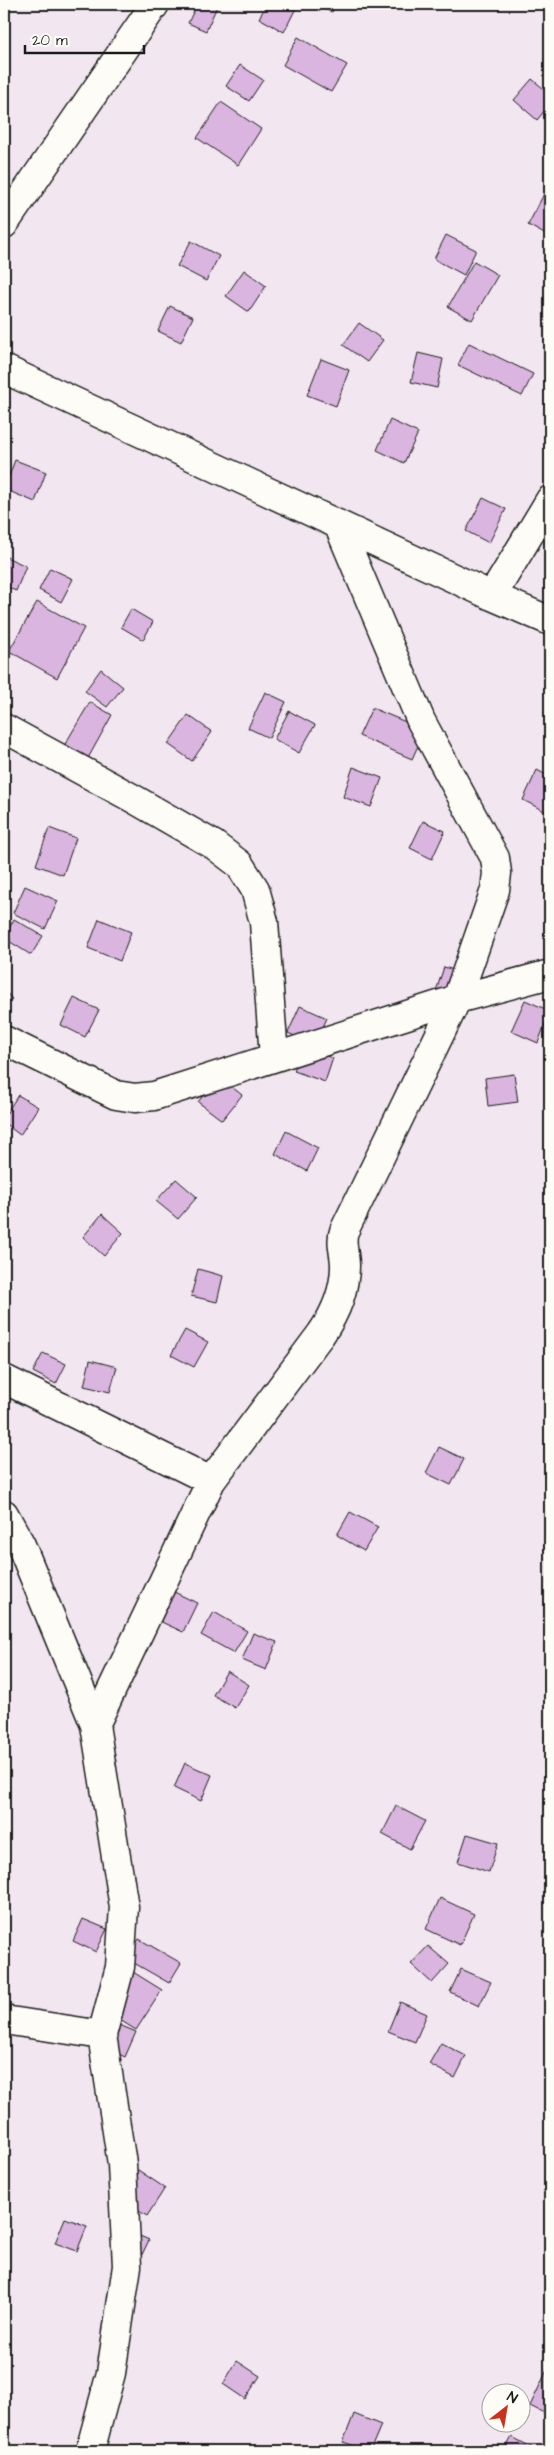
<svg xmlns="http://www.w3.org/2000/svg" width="554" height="2455" font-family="'Architects Daughter',sans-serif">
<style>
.building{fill:#d9b5df;stroke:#1c1c1c}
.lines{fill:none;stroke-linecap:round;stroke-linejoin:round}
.minor-casing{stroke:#1c1c1c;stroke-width:31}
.minor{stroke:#fdfcf7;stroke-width:28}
</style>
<rect width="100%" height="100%" fill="#f2e7f0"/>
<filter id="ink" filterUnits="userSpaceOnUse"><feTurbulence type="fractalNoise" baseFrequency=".02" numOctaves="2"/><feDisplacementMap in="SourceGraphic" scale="10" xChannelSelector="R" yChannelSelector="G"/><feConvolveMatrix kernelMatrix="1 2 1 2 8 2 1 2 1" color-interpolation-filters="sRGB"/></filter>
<g filter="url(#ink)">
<path class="building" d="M197,4H218L206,31L188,23Z
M267,4H298L284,32L259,18Z
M312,4H336L332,12Z
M298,37L347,65L331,92L283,65Z
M240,65L263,80L249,101L226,86Z
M532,79L550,94V104L537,120L514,100Z
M221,102L261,129L238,165L197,138Z
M546,190L550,192V237L528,225Z
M446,235L476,250L464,275L434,259Z
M191,241L219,256L206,281L177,266Z
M474,261L498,275L472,320L448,307Z
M244,270L266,286L249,312L226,296Z
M170,306L193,317L181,342L158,331Z
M359,323L383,340L367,362L343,345Z
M469,343L533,374L522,396L458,365Z
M418,353L443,359L437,388L411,382Z
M321,359L349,370L336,406L307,395Z
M390,420L418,433L404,463L377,450Z
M15,460L46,472L35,502L4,489Z
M483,498L506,509L489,543L466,531Z
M4,556L26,566L16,591L4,586Z
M50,568L73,579L61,602L39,590Z
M37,602L84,628L57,678L9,651Z
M131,609L153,622L143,640L121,627Z
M101,669L123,687L107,707L85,691Z
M265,692L286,702L269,738L248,728Z
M90,702L112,715L87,760L64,746Z
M372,708L425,730L412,759L359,736Z
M289,711L315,725L299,753L274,739Z
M188,715L212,732L192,761L168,744Z
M353,767L382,778L371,807L343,797Z
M537,770L550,777V814L523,800Z
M423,821L445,831L432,859L410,848Z
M49,828L76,838L63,875L36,865Z
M25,886L58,901L45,929L13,913Z
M14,919L43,936L31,955L4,938Z
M99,919L131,932L120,961L88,948Z
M444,967L470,975L464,999L436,991Z
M4,990L12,999L4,1006Z
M74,998L99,1010L85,1037L61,1025Z
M525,1000L550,1011L538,1043L511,1031Z
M300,1006L327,1018L315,1045L288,1033Z
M302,1048L333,1058L325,1082L294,1071Z
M514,1074L518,1102L488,1106L485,1078Z
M218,1076L242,1095L222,1120L198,1102Z
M18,1095L38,1107L20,1135L4,1123V1117Z
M286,1131L318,1148L307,1171L275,1154Z
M176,1179L197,1197L178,1219L156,1201Z
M102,1214L123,1233L104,1256L83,1237Z
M198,1269L223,1276L217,1302L191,1296Z
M185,1330L208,1342L194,1367L171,1355Z
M43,1353L66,1364L56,1384L33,1372Z
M90,1360L117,1367L110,1392L84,1386Z
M439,1447L464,1459L451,1485L426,1473Z
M350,1512L378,1527L364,1551L337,1535Z
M170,1590L197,1603L183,1632L155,1619Z
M214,1612L247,1631L234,1653L201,1635Z
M253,1633L277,1642L266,1670L242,1660Z
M227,1671L249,1685L235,1708L213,1695Z
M185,1763L212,1775L201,1801L174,1788Z
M396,1806L425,1821L410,1849L382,1834Z
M467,1834L498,1843L489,1872L458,1862Z
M440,1898L474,1914L460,1945L426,1929Z
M83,1919L107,1929L96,1952L73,1941Z
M139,1939L181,1963L169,1983L127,1959Z
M428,1946L449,1964L432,1983L411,1964Z
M461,1969L491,1982L479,2006L450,1992Z
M133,1972L162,1990L136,2030L107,2012Z
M400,2002L427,2014L415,2042L388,2031Z
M110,2021L136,2032L125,2057L100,2045Z
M441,2043L466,2056L455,2078L429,2064Z
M138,2170L165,2188L147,2216L119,2199Z
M65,2218L87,2226L77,2251L55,2243Z
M131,2232L149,2240L138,2263Z
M237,2361L260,2376L245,2399L223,2384Z
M550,2364V2416L530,2406Z
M354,2414L381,2425L370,2451L343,2442Z
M512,2437L539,2451H504Z"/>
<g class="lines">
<defs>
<path id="minor" d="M4,224L155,4
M4,369L492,596L550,621
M492,596L550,500
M4,728L134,799L214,845L239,864L255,889L264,922L274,1057
M4,1040L116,1095L135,1098L154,1096L457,999L550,974
M4,1379L211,1481
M4,1514L21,1545L95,1725L124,1907L120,1967L102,2035L122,2164L127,2266L111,2373L90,2451
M95,1725L211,1481L321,1334C335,1314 345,1291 345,1265C345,1254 340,1242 344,1231L457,999L495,890L497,873L495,858L421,721L338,524
M4,2020L102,2035"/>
</defs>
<use href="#minor" class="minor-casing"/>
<use href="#minor" class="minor"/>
</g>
</g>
<rect width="554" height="2455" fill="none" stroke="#fdfcf7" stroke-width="20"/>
<rect x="10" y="10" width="534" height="2435" fill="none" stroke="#1c1c1c" stroke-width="2" filter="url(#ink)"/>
<g transform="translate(506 2408) rotate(31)"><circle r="24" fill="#fdfcf7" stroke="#a3a29f"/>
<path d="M0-4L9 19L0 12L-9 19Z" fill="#c8321e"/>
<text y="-8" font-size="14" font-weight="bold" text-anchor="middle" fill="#1c1c1c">N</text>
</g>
<path d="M25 45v8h119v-8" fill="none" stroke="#1c1c1c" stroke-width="2.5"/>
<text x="32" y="45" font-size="15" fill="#1c1c1c" stroke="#fdfcf7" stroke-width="4" paint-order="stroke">20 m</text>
</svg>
